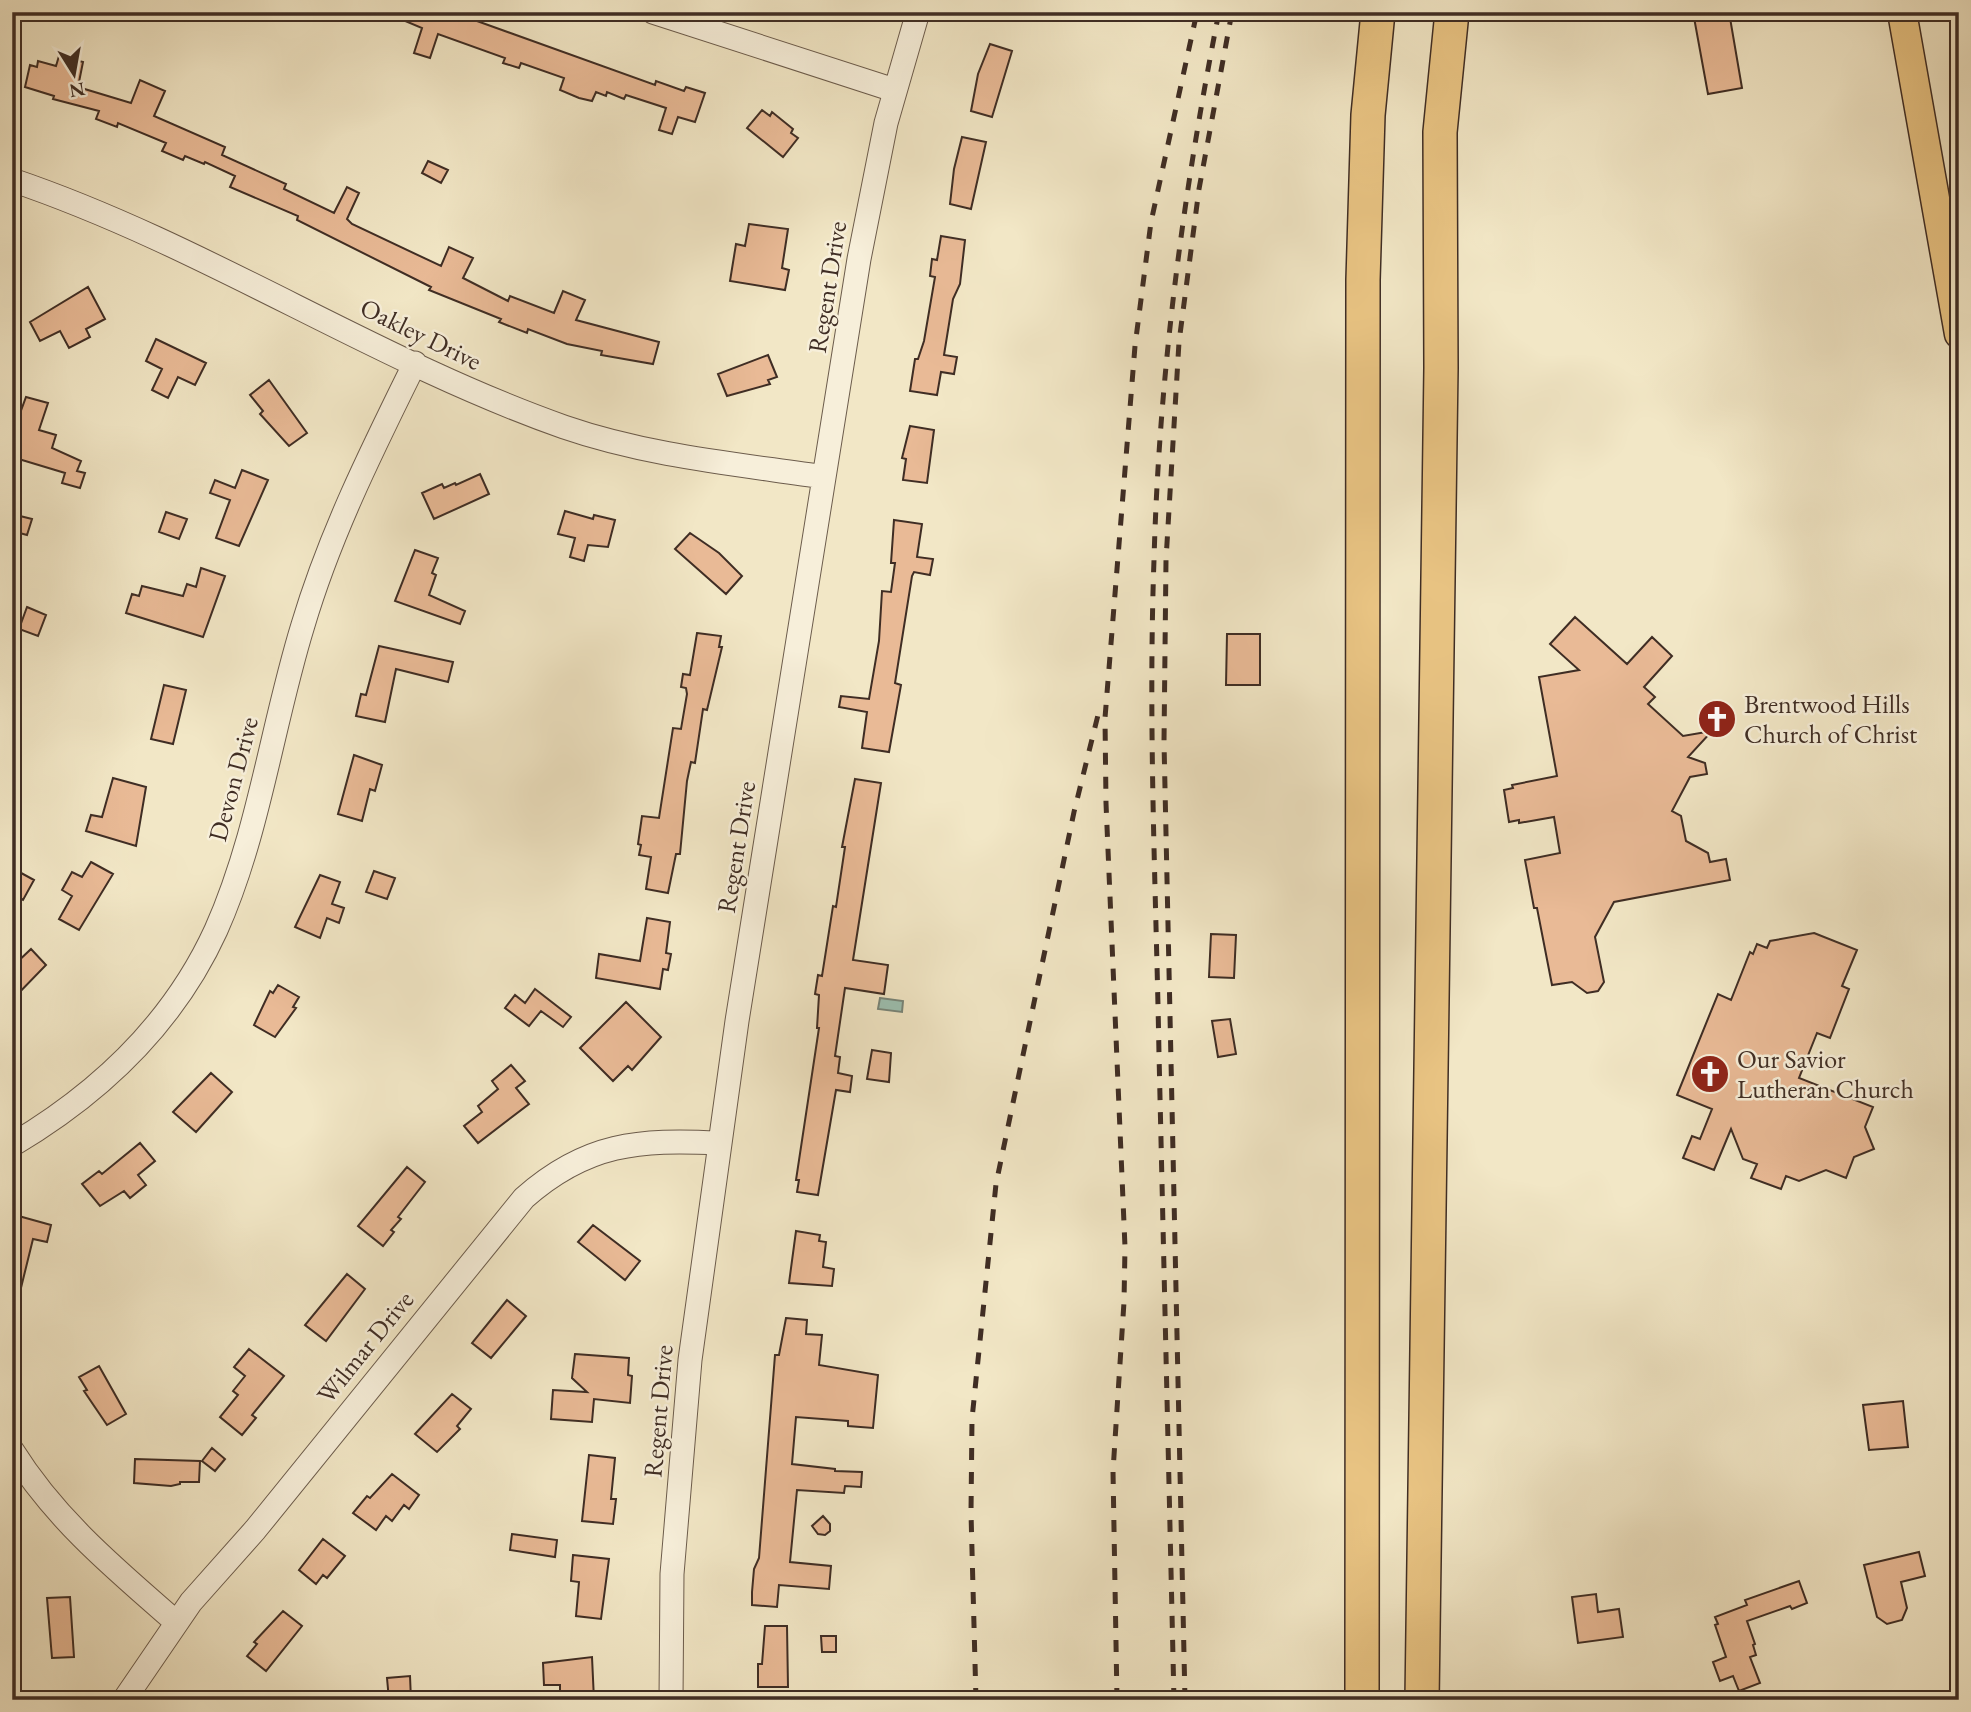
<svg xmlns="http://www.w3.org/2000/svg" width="1971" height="1712" font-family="'EB Garamond',serif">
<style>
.water{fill:#9cc0b1;stroke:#778579;stroke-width:2}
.building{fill:#e9ba96;stroke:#3f2d24;stroke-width:2}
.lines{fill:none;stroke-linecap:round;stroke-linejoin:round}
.minor-casing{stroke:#6c5c4c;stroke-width:25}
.major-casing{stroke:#3f2d24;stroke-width:31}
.highway-casing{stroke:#3f2d24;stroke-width:36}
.minor{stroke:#f7efda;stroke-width:23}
.major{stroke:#e9c483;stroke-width:28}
.highway{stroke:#e9c483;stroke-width:33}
.rail{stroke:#3f2d24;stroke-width:5;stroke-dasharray:12 12;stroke-linecap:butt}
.labels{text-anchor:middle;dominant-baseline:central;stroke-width:5;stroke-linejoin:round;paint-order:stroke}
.street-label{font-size:26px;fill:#3f2d24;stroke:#f7efda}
.poi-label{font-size:26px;fill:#3f2d24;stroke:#f7efda;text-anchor:start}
</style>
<rect width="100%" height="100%" fill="#f2e7c6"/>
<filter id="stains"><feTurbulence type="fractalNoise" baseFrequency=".00286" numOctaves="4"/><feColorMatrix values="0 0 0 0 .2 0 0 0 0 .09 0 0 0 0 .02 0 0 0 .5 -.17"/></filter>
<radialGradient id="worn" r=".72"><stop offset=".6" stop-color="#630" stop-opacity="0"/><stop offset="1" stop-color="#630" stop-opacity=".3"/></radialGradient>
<path class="water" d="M880,998L903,1001L902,1012L878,1009Z"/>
<path class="building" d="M384,12H452L655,85L656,81L684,91L686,87L705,93L695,122L678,117L672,134L659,130L666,108L626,95L624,99L607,92L606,96L596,92L592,101L579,98L560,90L564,78L521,63L519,68L503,63L505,58L438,34L430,58L414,53L422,28Z
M1693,12H1729L1742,88L1708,94Z
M990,44L1012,51L992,117L971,111L978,74Z
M59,56L83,62L78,87L131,103L140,80L165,91L154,116L225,147L222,155L286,184L284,189L334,213L347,187L359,193L347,219L352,224L441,266L449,247L473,258L463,278L508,301L510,296L554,313L563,291L585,300L576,320L659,342L653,364L601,355L602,351L567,344L528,329L527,333L499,322L501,319L429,290L431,287L297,220L298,216L230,187L235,176L205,162L204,164L185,156L183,160L162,151L166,143L118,123L117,127L96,119L99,111L53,99L54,96L25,87L30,65L37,67L38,61L56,66Z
M762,110L770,116L772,112L793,129L791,133L798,138L783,157L747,128Z
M962,137L986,142L971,209L950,204L954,169Z
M428,161L448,170L441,183L422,173Z
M749,224L788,229L782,268L789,270L785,290L730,281L736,244L745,246Z
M941,236L965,240L960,284L953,299L944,355L957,357L954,374L941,372L937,395L910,391L915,359H918L924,341L935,277L930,276L932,259L937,260Z
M88,287L105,319L86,329L90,337L69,348L60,331L40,341L30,322Z
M156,339L206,363L195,385L178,377L168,398L152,390L162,369L146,361Z
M768,355L777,377L768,380L770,384L727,396L718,374Z
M269,380L307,433L289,446L260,414L263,411L250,395Z
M26,397L48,403L39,430L56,435L52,448L81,461L77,471L85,473L80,488L62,483L65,473L12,457V414L19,416Z
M910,426L934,430L927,483L903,480L906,459L902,458Z
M242,470L268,480L239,546L216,538L230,500L210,493L215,480L235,488Z
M480,474L489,494L434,519L422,493L442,484L444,488L455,483L456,485Z
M565,511L593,519L594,515L615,520L608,547L588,545L584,561L570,557L575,538L558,534Z
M166,512L187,519L179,539L159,532Z
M12,514L32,519L27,535L12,531Z
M894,520L922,524L917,557L933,559L930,575L914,572L912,576L895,683L901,685L889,752L862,748L867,712L839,707L841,696L869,699L879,641L882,591L891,592L895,563H891Z
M690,533L719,553L742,576L726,594L675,549Z
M415,550L438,558L432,573L436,575L429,595L465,611L460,624L395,601Z
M201,568L225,576L203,637L126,613L132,594L139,596L142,586L183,596L187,584L196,587Z
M27,607L46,615L38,636L19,629Z
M1575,617L1627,664L1652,637L1672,656L1644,687L1655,697L1648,704L1683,736L1712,731L1688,757L1705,763L1707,774L1690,777L1672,811L1681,816L1686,841L1708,853L1710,862L1726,859L1730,880L1614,902L1595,937L1604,982L1598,991L1587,993L1572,982L1552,985L1537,908H1534L1525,860L1560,853L1554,817L1519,823V820L1509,822L1504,790L1513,788L1512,785L1557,776L1539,677L1579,670L1550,644Z
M697,633L721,636L719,647H722L707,710L703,709L695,763L691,762L687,781L680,854H676L668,893L646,889L651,857L639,855L641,845L638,844L642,816L659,818L673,728L681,729L687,694L686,688L681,687L683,674L690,675Z
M1227,634H1260V685H1226Z
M379,646L453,662L448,682L396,669L385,722L356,716L361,694L366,695Z
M164,685L186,690L173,744L151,739Z
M354,755L382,765L375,791L370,789L362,821L338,814Z
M113,778L146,787L136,846L86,831L91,815L102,817Z
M855,779L881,783L853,960L888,965L884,994L845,988L835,1056L840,1057L838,1073L852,1076L850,1092L836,1090L818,1195L797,1192L799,1180H796L819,1028H817L819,995L815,994L818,975L822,976L833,906L836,907L845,847H842Z
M91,862L113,874L79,930L59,919L72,896L62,890L72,872L82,877Z
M12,868L34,880L23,900L12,894Z
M374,871L395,878L387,899L366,892Z
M320,875L340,882L332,904L344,908L339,923L327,918L320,938L295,927Z
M647,918L670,922L666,953L671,954L668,970L663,969L660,989L596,978L599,954L640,961Z
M1814,933L1857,950L1842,986L1849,989L1830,1038L1817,1033L1799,1078L1873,1107L1865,1127L1874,1149L1854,1157L1846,1178L1826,1170L1799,1181L1786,1176L1781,1189L1751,1178L1757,1164L1743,1159L1731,1129L1714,1170L1683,1158L1692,1136L1700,1139L1712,1109L1677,1095L1718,994L1731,1000L1750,952L1753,954L1757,944L1767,948L1770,941Z
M1211,934L1236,935L1234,978L1209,977Z
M31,949L46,965L12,1000V967Z
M278,985L299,997L293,1007L296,1008L275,1037L254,1025L270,991L273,993Z
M535,989L571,1017L563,1027L541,1011L529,1026L505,1008L515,995L525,1003Z
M626,1002L661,1037L632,1070L628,1066L613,1081L580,1048Z
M1230,1019L1236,1054L1218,1057L1212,1021Z
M872,1050L891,1053L889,1082L867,1079Z
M511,1065L525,1081L516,1088L529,1104L478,1143L464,1126L482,1112L478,1106L498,1089L492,1081Z
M211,1073L232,1092L196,1132L173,1112Z
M140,1143L155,1161L138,1175L146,1185L130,1198L124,1191L100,1206L82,1184L99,1171L102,1174Z
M407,1167L425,1182L398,1217L401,1219L391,1230L394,1232L383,1246L358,1226Z
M15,1215L51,1225L47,1242L33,1239L18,1300H12Z
M593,1225L640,1261L625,1280L578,1242Z
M796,1231L820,1235L819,1241L826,1242L823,1267L834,1269L832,1286L789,1283Z
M347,1274L365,1289L326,1341L305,1325Z
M507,1300L526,1316L491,1358L472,1343Z
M786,1318L807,1320L806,1334L822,1335L819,1365L878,1375L873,1428L848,1426V1421L796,1417L792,1464L835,1469V1471L862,1472L861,1487L845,1486L844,1493L797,1490L790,1562L831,1566L829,1589L779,1585L777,1607L752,1605V1592L754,1569L759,1558L775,1355H779Z
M249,1349L284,1376L252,1415L256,1418L242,1435L220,1417L238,1395L233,1391L245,1376L234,1367Z
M575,1354L629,1358L628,1375L632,1376L630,1403L594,1399L592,1422L551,1419L553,1390L587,1392L572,1378Z
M99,1366L126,1414L107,1425L84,1391L87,1390L79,1377Z
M452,1394L471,1409L457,1426L460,1429L437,1452L415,1434Z
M1903,1401L1908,1447L1869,1450L1863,1405Z
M212,1448L225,1459L215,1471L202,1461Z
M589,1455L615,1458L611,1499H616L613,1524L582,1521Z
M135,1459L200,1461L199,1482H180V1484L171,1486L134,1483Z
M392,1474L419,1495L409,1509L404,1505L392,1521L386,1516L376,1530L353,1513L367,1496L370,1498Z
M823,1516L830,1524V1531L825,1535L818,1534L812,1526Z
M512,1534L557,1540L555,1557L510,1550Z
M323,1539L345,1556L327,1578L323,1575L316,1584L299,1570Z
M1919,1552L1925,1576L1901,1582L1907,1608L1902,1620L1887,1624L1877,1617L1864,1565Z
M573,1555L609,1559L601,1619L576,1616L579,1582L571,1581Z
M1799,1581L1807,1603L1792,1609L1790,1606L1747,1621L1755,1644L1753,1645L1756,1655L1750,1657L1760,1683L1739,1691L1733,1676L1720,1681L1713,1662L1726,1657L1715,1625L1718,1624L1715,1617L1747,1605L1745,1600Z
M1596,1594L1598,1612L1619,1609L1623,1637L1578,1643L1572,1597Z
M70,1597L74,1657L52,1658L47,1598Z
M283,1611L302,1626L266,1671L247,1656L257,1644L254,1642Z
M765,1626H787L788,1687H758V1664H762Z
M821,1636H836V1652H822Z
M592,1657L594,1700H570V1696L560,1697V1685H544L543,1663Z
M410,1676L411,1700H389L387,1678Z"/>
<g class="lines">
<defs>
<path id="minor" d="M653,12L894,90
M12,180C204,245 374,360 564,427C648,456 737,464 824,477
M12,1145C100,1093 173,1024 216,930C259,834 272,725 303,625C330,534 373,448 415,363
M12,1450C55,1519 115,1569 176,1622
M124,1700L191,1602L255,1530L524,1198C586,1143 639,1139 719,1143
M671,1700L672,1574L690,1360L737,1021L859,259L886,123L918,12"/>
<path id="major" d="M1902,12L1959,334"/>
<path id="highway" d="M1362,1700L1363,280L1368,115L1378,12
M1422,1700L1441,368L1440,132L1452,12"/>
</defs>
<use href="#minor" class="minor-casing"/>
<use href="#major" class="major-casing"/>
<use href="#highway" class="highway-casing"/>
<use href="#minor" class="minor"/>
<use href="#major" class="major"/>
<use href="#highway" class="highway"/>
<path class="rail" d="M976,1700L971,1513L972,1419L996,1184L1074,812L1099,711
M1117,1700L1113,1471L1124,1302L1125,1247L1106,803L1105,718L1135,346L1151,222L1197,12
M1174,1700C1169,1484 1164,1269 1159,1054C1156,889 1148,725 1154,560C1159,376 1183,193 1219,12
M1185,1700L1164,742L1166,560L1179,342L1199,189L1232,12"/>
</g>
<defs>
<symbol id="church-disc" viewBox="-11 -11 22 22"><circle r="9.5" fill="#8f2418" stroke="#f7efda"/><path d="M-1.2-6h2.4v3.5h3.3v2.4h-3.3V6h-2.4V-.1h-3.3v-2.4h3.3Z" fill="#fff"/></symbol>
</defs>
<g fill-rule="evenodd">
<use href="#church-disc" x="1695" y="697" width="44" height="44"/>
<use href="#church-disc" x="1688" y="1052" width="44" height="44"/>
</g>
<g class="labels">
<g class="street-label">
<text transform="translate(827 287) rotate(-81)">Regent Drive</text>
<text transform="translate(421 334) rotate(26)">Oakley Drive</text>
<text transform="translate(233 779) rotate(-75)">Devon Drive</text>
<text transform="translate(736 847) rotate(-81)">Regent Drive</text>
<text transform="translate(365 1347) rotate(-51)">Wilmar Drive</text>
<text transform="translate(658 1411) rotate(-85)">Regent Drive</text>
</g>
<g class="poi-label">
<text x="1744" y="704">Brentwood Hills<tspan x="1744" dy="30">Church of Christ</tspan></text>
<text x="1737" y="1059">Our Savior<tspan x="1737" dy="30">Lutheran Church</tspan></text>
</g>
</g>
<rect width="1971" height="1712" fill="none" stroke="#f2e7c6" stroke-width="42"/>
<rect x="14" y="14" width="1943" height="1684" fill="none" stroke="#3f2d24" stroke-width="3.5"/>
<rect x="21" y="21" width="1929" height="1670" fill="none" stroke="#3f2d24" stroke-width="2"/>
<g transform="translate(74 74) rotate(169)" stroke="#f7efda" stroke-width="5" paint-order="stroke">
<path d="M0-5L12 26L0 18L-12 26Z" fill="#3f2d24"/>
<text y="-10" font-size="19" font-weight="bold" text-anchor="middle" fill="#3f2d24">N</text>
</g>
<rect width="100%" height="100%" filter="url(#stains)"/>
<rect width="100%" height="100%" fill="url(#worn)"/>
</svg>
